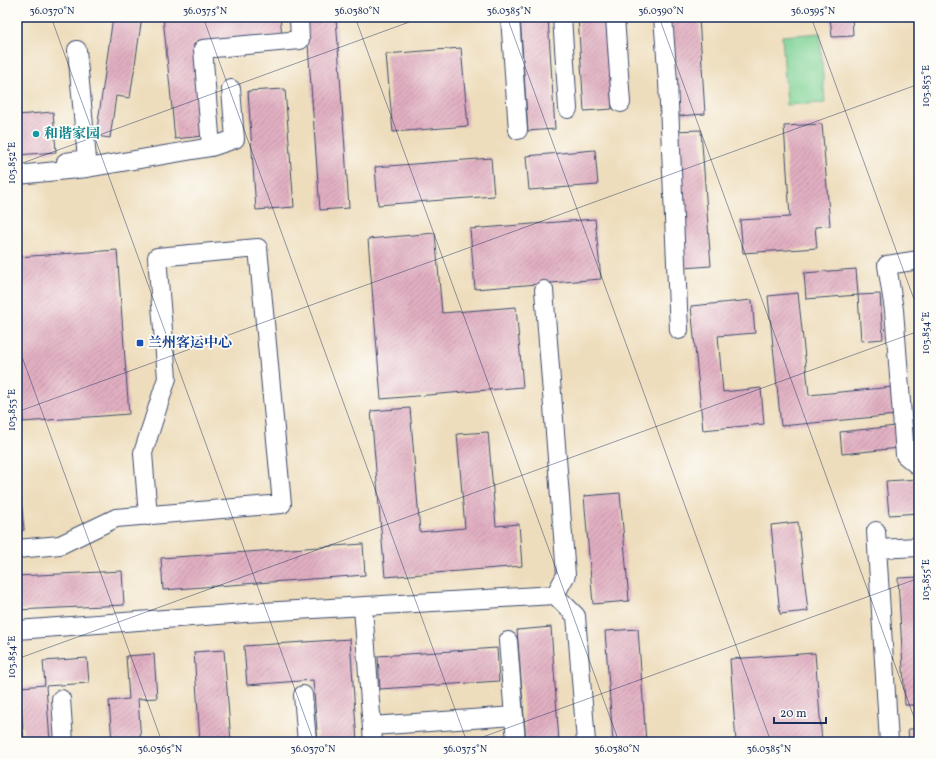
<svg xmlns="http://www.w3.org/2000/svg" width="936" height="759" font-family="Vollkorn,'Noto Serif SC',serif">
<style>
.pitch{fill:#80d395;stroke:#4e817a}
.building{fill:url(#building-hatch)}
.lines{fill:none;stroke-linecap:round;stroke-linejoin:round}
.minor-casing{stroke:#3b496c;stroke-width:20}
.minor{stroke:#fff;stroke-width:18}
.ticks{fill:none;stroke:#1b2f5e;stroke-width:1;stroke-opacity:0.45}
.culture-dot{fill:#0f9aa8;stroke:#fdfcf7;stroke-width:1.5}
.transit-dot{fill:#1a4fb4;stroke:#fdfcf7;stroke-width:1.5}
.labels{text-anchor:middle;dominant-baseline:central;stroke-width:3.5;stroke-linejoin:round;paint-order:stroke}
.culture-label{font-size:14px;font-weight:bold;fill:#0d838f;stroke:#fdfcf7;text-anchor:start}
.transit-label{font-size:14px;font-weight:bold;fill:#164399;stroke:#fdfcf7;text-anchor:start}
.neatline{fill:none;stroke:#1b2f5e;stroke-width:1.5}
.ticks-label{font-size:10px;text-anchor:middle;fill:#1b2f5e}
</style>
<defs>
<pattern id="building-hatch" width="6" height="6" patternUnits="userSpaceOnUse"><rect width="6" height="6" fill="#e1afc1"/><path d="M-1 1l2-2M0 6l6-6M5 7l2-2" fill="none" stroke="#b68fa0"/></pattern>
</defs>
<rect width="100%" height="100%" fill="#fdfcf7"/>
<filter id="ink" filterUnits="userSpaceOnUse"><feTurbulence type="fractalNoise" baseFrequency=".025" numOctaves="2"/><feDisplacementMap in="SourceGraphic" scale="8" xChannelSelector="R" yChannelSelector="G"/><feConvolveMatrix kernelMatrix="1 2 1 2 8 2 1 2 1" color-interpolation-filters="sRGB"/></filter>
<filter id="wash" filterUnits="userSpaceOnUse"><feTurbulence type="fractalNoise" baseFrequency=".012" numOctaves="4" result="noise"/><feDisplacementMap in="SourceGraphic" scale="16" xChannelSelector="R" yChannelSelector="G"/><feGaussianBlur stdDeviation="0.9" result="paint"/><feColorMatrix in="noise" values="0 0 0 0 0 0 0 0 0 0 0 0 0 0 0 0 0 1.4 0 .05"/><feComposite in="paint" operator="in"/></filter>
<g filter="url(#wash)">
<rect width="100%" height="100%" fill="#eeddbc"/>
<path class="pitch" d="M820,33L825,103L787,105L782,36Z"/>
<g id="blocks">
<path class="building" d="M113,17H142L130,98L116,96L110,138L96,136Z
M163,17H280L282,35L194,44L203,136L175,139Z
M306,17H336L349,208L320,210Z
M520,17H548L555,129L528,131Z
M578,17H606L612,109L584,111Z
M671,17H699L705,114L678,116Z
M830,17H852L853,36L832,37Z
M461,48L468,126L393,132L386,54Z
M285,89L294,207L256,210L248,91Z
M53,112L56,152L17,155V115Z
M822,124L830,226L815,227L817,248L743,253L740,220L790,217L784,126Z
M701,130L711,266L683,268L673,131Z
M595,150L598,185L529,190L526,156Z
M491,158L494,196L378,205L375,167Z
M595,219L601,279L475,289L470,229Z
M435,233L442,313L516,307L523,387L381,399L368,239Z
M117,250L129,414L23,422L17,337V257Z
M856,269L858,295L806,299L804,273Z
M798,293L809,395L893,387L896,415L781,426L768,296Z
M880,294L883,339L861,341L858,295Z
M752,300L755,333L718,336L723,392L761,388L764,424L703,430L691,306Z
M410,408L420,532L465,528L457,434L488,432L496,526L519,524L522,566L385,577L371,411Z
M896,426L899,448L842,454L840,432Z
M914,426H919V451H916Z
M17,468H18L24,530L17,531Z
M919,479V513L889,515L886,481Z
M620,493L629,601L593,604L584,496Z
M798,522L808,611L780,614L771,525Z
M363,544L365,575L163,590L161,558Z
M122,571L124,605L17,610V576Z
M919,577V705H905L898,578Z
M551,627L559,742H526L517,630Z
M638,629L646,742H613L605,631Z
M350,639L357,742H318L313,680L247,685L244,646Z
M497,648L499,681L380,689L378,656Z
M224,650L231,742H200L194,652Z
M815,653L822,742H736L730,659Z
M154,654L157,698L138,699L141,742H112L109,701L129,699L126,656Z
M87,658L89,683L46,686L50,742H24L20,687L45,685L43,661Z
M908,729H919V742H909Z"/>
</g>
</g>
<g filter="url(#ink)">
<use href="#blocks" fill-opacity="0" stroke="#3b496c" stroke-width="1"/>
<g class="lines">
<defs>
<path id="minor" d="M510,17L518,130
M562,17L568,109
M615,17L621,103
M663,17L668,82L679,330
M211,147L235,139L231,89
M66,162L87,159L77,50
M17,175L87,168L211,147L203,49L300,40L299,17
M919,260L887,265L894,310L905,455L917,465L919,464
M544,290L566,575L555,595
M876,531L889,742
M17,549L60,545L116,518L282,504L258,248L157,257L167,378L143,453L148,516
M877,549L919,547
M363,607L373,742
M17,630L245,613L555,595L576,616L586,742
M508,641L516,742
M303,695L307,742
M61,699L64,742
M372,726L514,716"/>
</defs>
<use href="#minor" class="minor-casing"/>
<use href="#minor" class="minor"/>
</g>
</g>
<path class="ticks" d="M51,17L314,742M203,17L467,742M355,17L619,742M507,17L771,742M659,17L919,731M811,17L919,313M17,165L423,17M17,343L162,742M17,412L919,84M17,659L919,331M469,742L919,578"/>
<circle class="culture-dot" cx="36" cy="134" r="4"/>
<rect class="transit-dot" x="136" y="339" width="8" height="8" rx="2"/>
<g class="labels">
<g class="culture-label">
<text x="44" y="134">和谐家园</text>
</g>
<g class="transit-label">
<text x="148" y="343">兰州客运中心</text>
</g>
</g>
<rect width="936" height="759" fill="none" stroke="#fdfcf7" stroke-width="44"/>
<path d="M774 717v6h52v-6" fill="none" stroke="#1b2f5e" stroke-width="2"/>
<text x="780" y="717" font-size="12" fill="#1b2f5e" stroke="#fdfcf7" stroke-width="3" paint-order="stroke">20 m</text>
<rect x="22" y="22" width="892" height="715" class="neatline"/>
<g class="ticks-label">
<text x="52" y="14">36.0370°N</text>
<text x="205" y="14">36.0375°N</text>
<text x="357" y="14">36.0380°N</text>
<text x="509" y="14">36.0385°N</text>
<text x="661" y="14">36.0390°N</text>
<text x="813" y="14">36.0395°N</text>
<text transform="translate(925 86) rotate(-90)" y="4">103.853°E</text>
<text transform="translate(11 163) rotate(-90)" y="4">103.852°E</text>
<text transform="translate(925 333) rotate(-90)" y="4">103.854°E</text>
<text transform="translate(11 410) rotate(-90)" y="4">103.853°E</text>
<text transform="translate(925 580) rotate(-90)" y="4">103.855°E</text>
<text transform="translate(11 657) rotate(-90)" y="4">103.854°E</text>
<text x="160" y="752">36.0365°N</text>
<text x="313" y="752">36.0370°N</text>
<text x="465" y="752">36.0375°N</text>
<text x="617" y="752">36.0380°N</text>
<text x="769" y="752">36.0385°N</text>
</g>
</svg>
